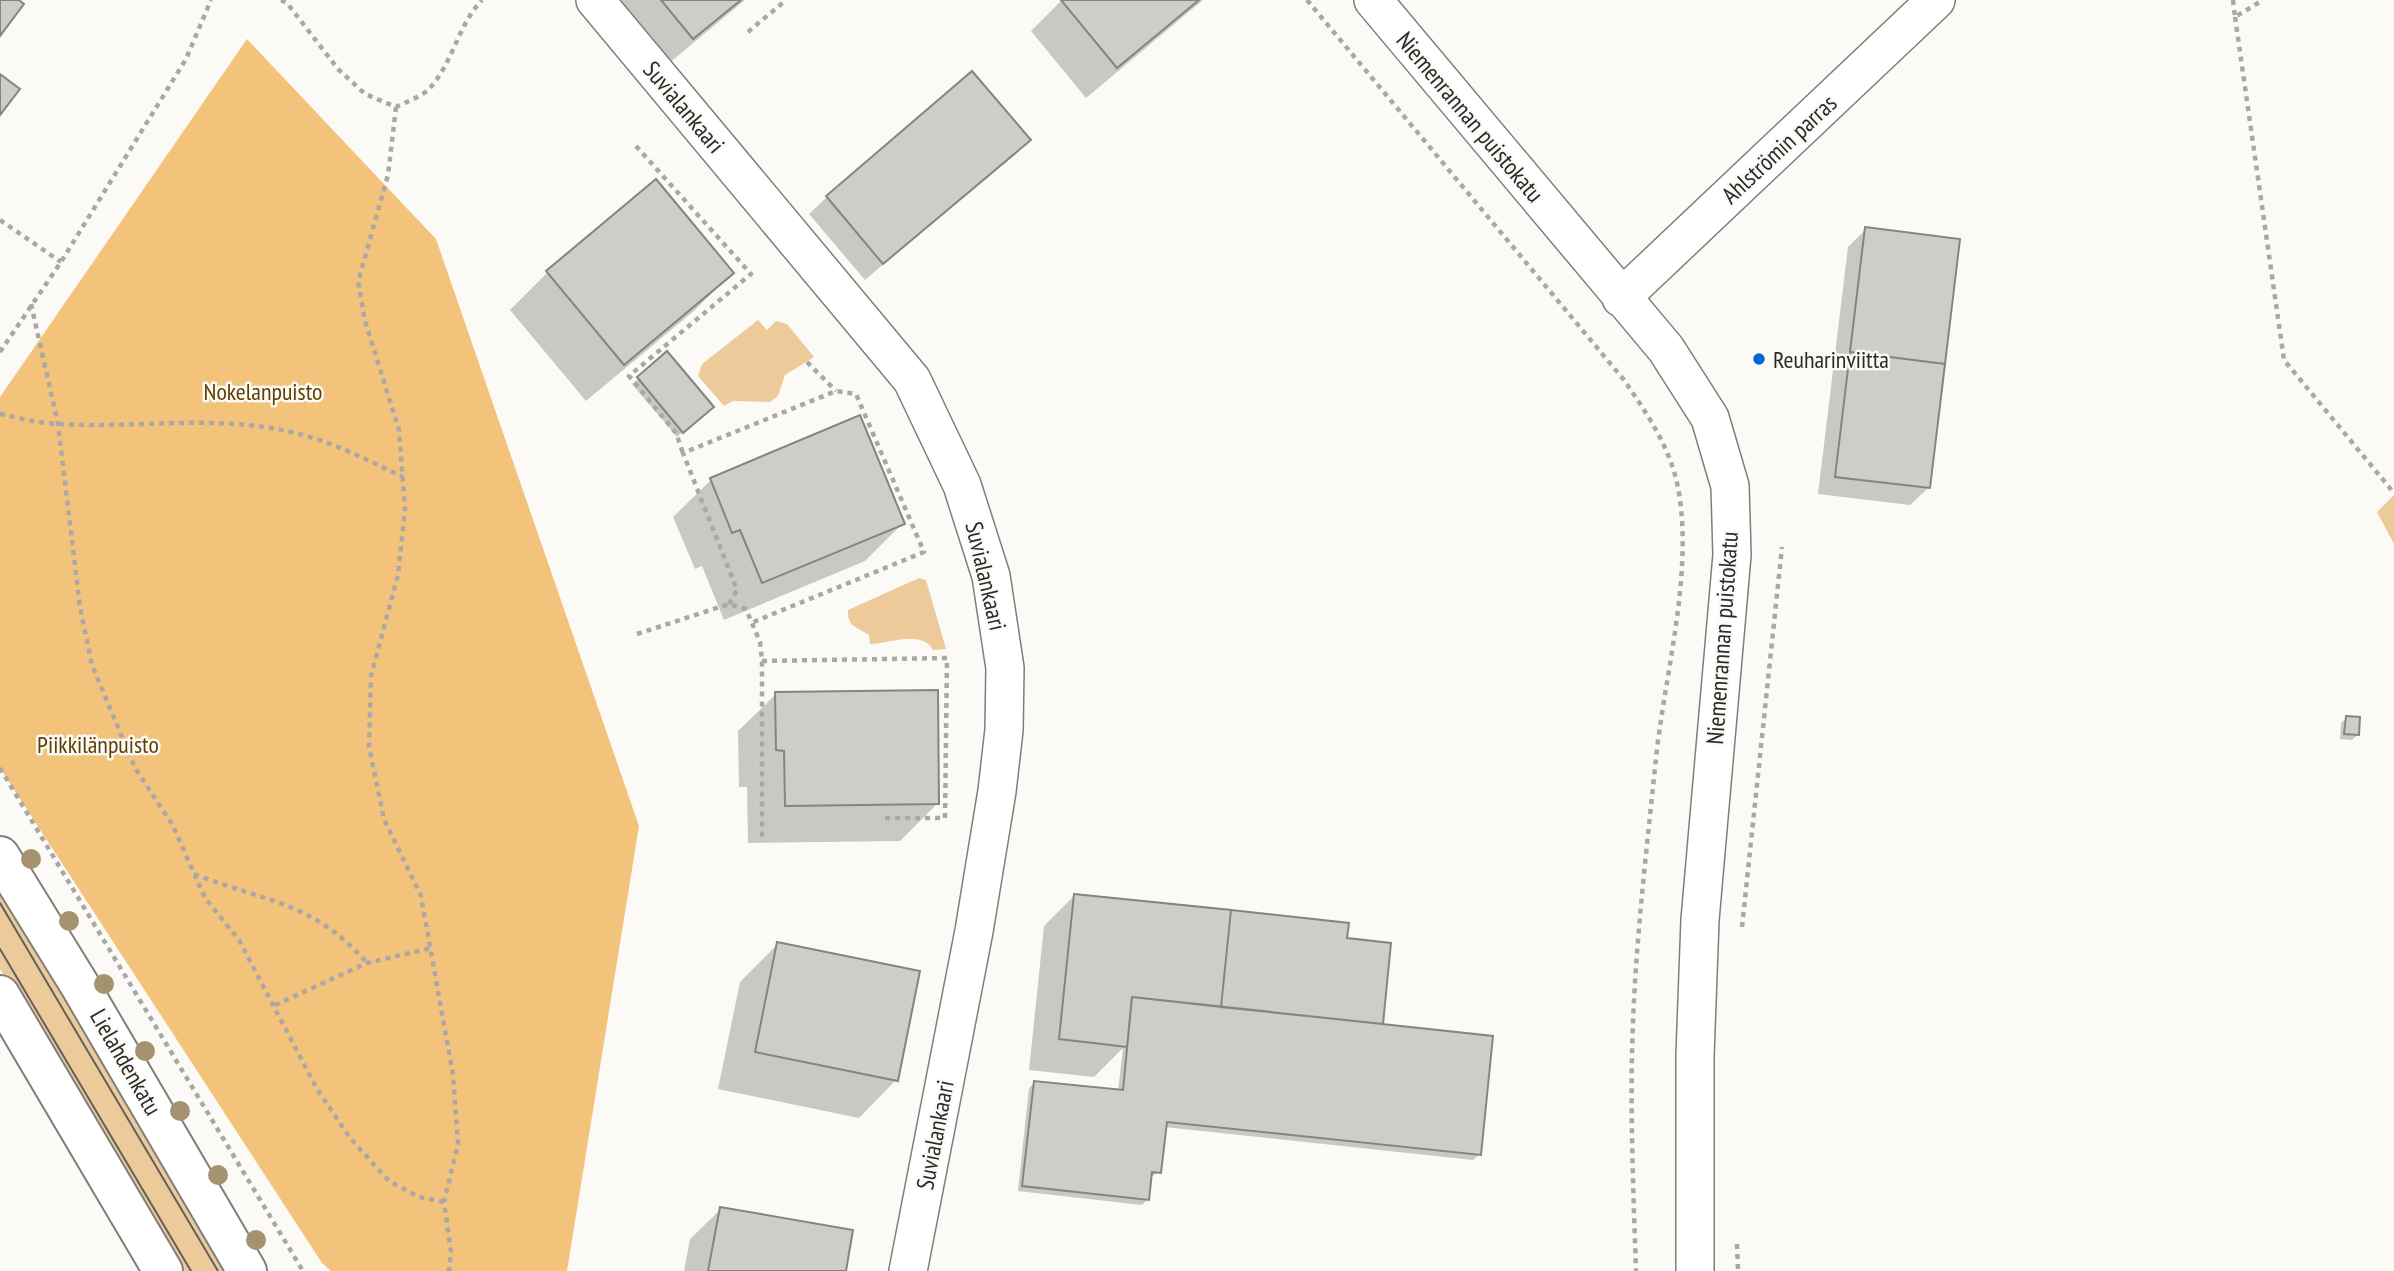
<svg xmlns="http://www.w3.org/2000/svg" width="2394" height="1271" font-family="'PT Sans Narrow',sans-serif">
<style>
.green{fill:#edca9a}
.forest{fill:#f4c37b}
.shadow{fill:#0003}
.building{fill:#cfcdca;stroke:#868481;stroke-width:2}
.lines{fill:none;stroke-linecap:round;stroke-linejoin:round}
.minor-casing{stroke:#807e7b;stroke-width:40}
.secondary-casing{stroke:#807e7b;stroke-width:42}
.path{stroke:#aaa8a6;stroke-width:4.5;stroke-dasharray:5 5;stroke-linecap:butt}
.minor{stroke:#fff;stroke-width:37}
.secondary{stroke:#fff;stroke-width:38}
.tram{stroke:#62605f;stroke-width:2}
.tree{fill:#a59370}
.poi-dot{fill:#0067cf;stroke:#fcfaf7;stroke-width:2.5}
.labels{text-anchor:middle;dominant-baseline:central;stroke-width:5;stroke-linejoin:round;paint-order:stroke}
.street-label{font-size:24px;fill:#2b2a29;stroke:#fcfaf7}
.poi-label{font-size:24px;fill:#2b2a29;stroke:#fcfaf7;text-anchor:start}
.park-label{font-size:24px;fill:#5e3f02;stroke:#fcfaf7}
</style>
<rect width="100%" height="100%" fill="#fcfaf7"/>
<path class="green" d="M758,320L767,330L776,321L787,324L814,357L785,375L778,396L770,402L733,401L724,406L698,376L702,364Z
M2394,495V544L2377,512Z
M919,578L926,580L946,649L933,650C921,629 889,644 870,644L869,635C857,627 847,627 848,610Z
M0,881L231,1271H178L0,969Z"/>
<path class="forest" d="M247,39L436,239L639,826L567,1271H331L322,1263L0,768V397Z"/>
<path class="shadow" d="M607,0H745L662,69Z
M1062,0H1203L1086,98L1031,31Z
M1028,140L865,280L809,214L827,197Z
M1866,229L1928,488L1910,505L1818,494L1848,247Z
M548,272L732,273L695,310L586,401L510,310Z
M667,354L706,412L677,437L632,384Z
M859,418L903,523L865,561L724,620L702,566L695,569L673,517L711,480Z
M776,694L938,803L900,841L748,843L747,787H739L738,731Z
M2347,718L2357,735L2352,740L2340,739L2341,723Z
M1075,895L1345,940L1381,1023L1379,1026L1479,1155L1473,1160L1164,1127L1160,1172L1150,1177L1148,1199L1142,1205L1018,1191L1029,1088L1035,1082L1118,1091L1123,1048L1094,1077L1029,1070L1044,926Z
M778,944L896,1080L859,1118L718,1089L740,982Z
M721,1209L844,1271H684L690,1239Z"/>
<path class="building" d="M0,0H19L24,4L0,36Z
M661,0H741L693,39Z
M1061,0H1199L1117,68Z
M972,71L1031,140L883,264L826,196Z
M0,74L20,89L0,115Z
M656,179L734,273L624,365L546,271Z
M1865,227L1960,239L1945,364L1850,352Z
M667,351L714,407L683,433L637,377Z
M1850,352L1945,364L1930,488L1835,477Z
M860,415L905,524L762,583L740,530L732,533L710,478Z
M938,690L939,804L785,806L784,751L776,750L775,692Z
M2346,716L2360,717L2359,735L2344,734Z
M1074,894L1231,910L1221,1007L1132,997L1127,1047L1059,1039Z
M1231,910L1349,923L1347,938L1391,943L1383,1024L1221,1007Z
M777,942L920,971L898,1081L755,1052Z
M1132,997L1493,1036L1481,1155L1167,1122L1161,1173L1152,1172L1149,1200L1022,1186L1034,1081L1123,1090Z
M720,1207L853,1230L846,1271H708Z"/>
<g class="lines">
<defs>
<path id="minor" d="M595,0L912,380L962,485L991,576L1005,668L1004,730L997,791L974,931L908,1271
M1373,0L1666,349L1710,418L1730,486L1732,555L1700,920L1695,1056V1271
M1621,298L1936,0"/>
<path id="secondary" d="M0,856L79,984L247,1271
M0,995L163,1271"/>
</defs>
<use href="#minor" class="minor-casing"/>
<use href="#secondary" class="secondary-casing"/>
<path class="path" d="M281,0L287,3L338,69L365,94L396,107C406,102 421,97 429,89C453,63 458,25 482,0
M1307,0L1624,380C1648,415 1672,450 1679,493C1693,580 1663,680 1655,768C1647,845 1638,923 1634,1000C1629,1091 1633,1181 1636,1271
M2233,0L2235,17L2263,0
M2235,17L2284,360L2394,493
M748,32L786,0
M396,107L388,175L358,282L365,321L399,430L405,509L398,575L371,676L369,747L384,819L421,896L453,1075L458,1144L444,1202L451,1252L449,1271
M636,146L751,274L629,376L676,433L683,453
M0,220L61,262
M31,304L58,424L80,607L92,665L135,768L172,824L205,898L239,940L317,1089L350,1138L389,1181L419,1197L444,1202
M0,352L61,262L186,59L211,0
M807,362L836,391
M0,414C19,418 39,423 58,424C138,429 220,413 299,434C335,443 369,461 403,477
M729,604L737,590L683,453L836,391L856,394L924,552L751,623
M637,634L729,604L746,609L760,642L762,661V837
M762,661L947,658L945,818H881
M0,768L303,1271
M194,874C265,902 313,901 367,963
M1742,927L1782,547
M275,1005L367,963L431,948
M1737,1244L1738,1271"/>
<use href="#minor" class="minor"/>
<use href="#secondary" class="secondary"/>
<path class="tram" d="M0,903L218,1271
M0,949L191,1271"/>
</g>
<g class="tree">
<circle cx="31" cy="859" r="10"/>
<circle cx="69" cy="921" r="10"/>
<circle cx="104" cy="984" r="10"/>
<circle cx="145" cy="1051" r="10"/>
<circle cx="180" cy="1111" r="10"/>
<circle cx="218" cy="1175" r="10"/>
<circle cx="256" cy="1240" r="10"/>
</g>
<circle class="poi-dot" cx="1759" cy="359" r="7"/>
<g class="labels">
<g class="street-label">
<text transform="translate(684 107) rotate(50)">Suvialankaari</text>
<text transform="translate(1470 117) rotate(50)">Niemenrannan puistokatu</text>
<text transform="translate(1779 149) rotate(-43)">Ahlströmin parras</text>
<text transform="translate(986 576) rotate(77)">Suvialankaari</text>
<text transform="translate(1722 638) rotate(-86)">Niemenrannan puistokatu</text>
<text transform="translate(126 1062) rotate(60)">Lielahdenkatu</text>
<text transform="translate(935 1135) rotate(-79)">Suvialankaari</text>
</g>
<g class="poi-label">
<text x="1773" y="359">Reuharinviitta</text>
</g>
<g class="park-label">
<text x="263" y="391">Nokelanpuisto</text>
<text x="98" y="744">Piikkilänpuisto</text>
</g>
</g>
</svg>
